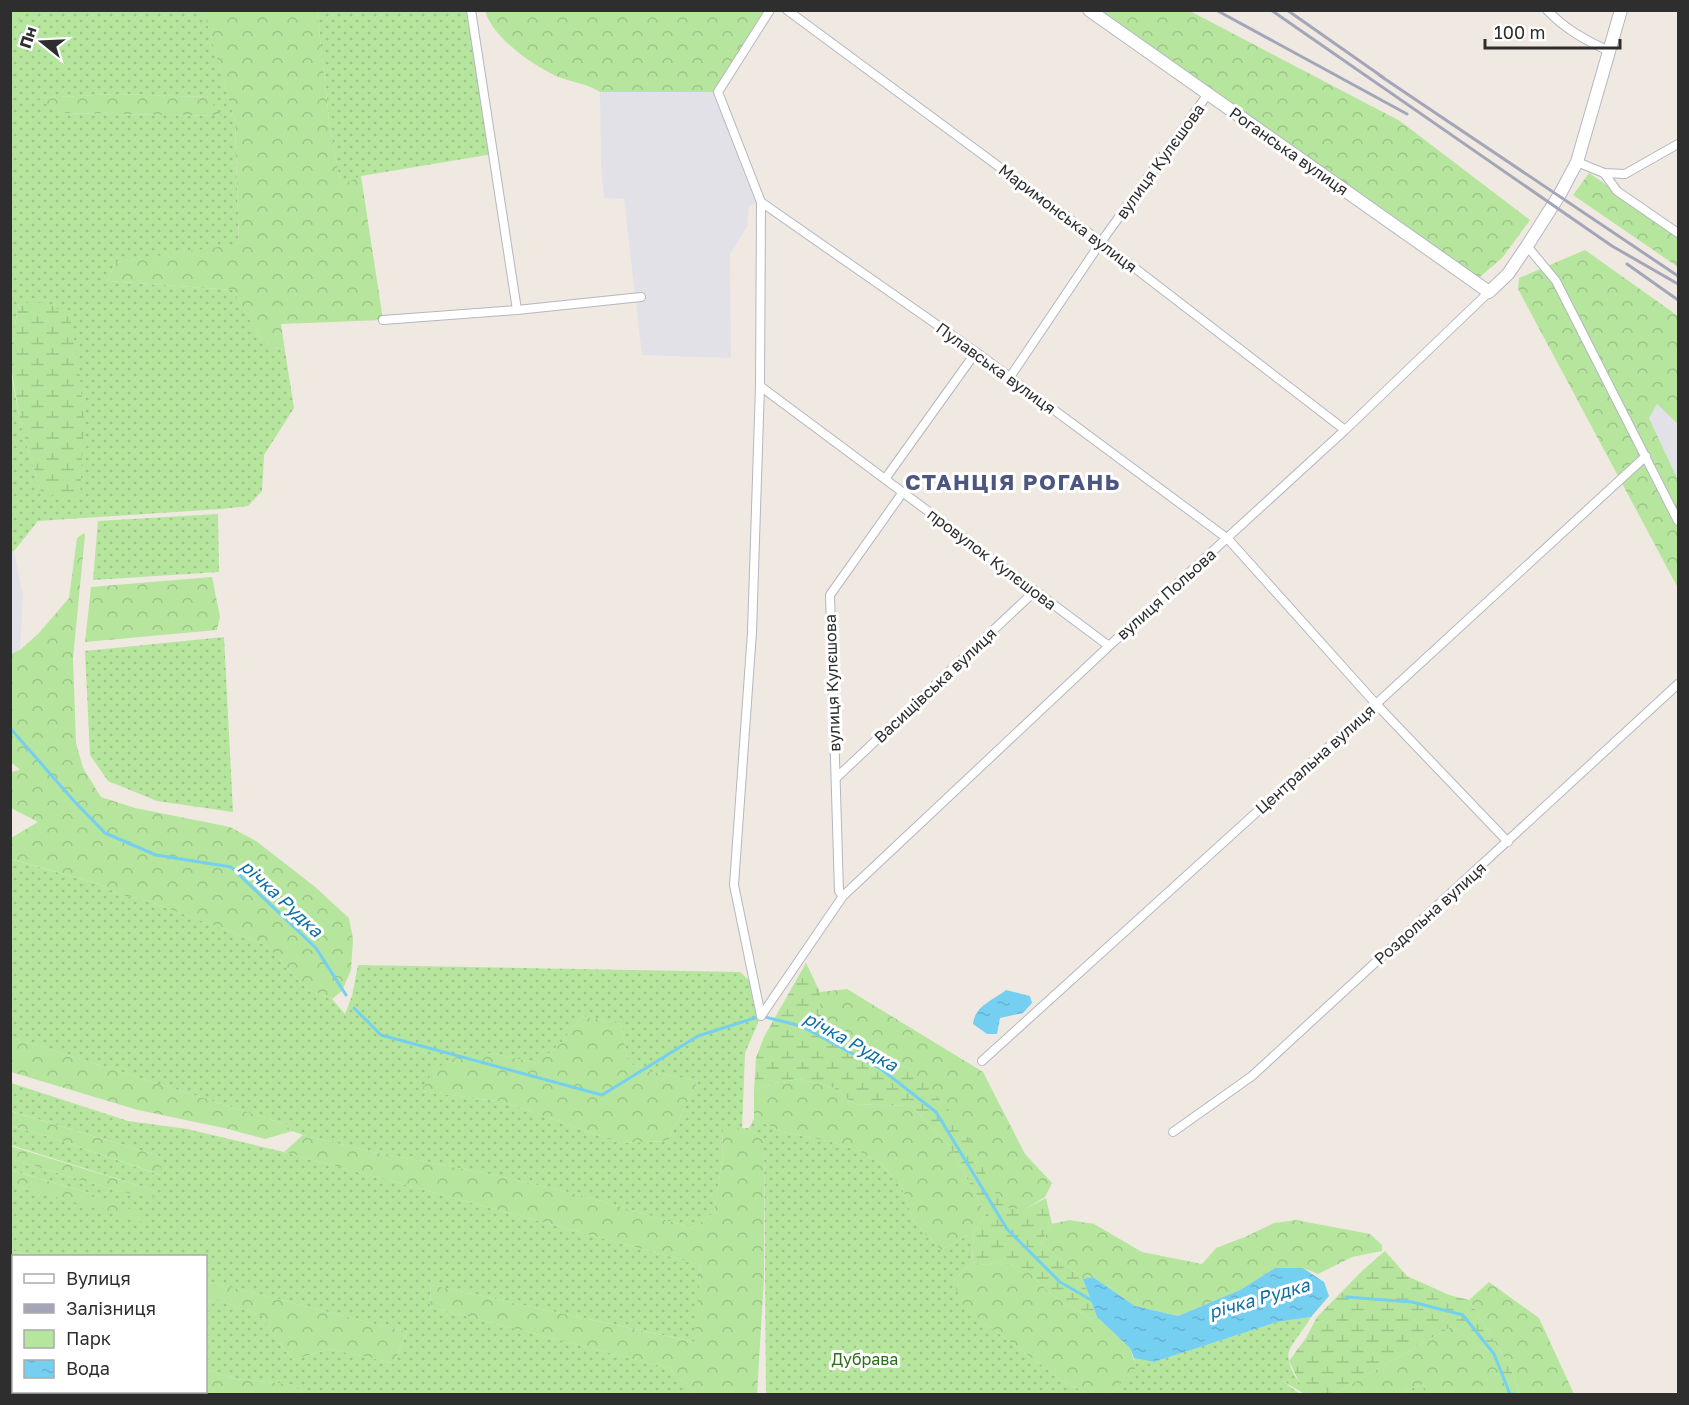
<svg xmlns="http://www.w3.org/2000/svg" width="1689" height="1405" font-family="'Golos Text',sans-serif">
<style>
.industrial{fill:#e3e1e8}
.green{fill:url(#green-dots);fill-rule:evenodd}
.forest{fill:url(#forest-crowns)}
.wetland{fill:url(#wetland-marsh)}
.water{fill:url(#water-ripples)}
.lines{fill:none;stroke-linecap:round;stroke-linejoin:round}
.stream{stroke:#75cff0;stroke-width:3}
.street-casing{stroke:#b4b7c1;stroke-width:10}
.secondary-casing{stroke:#b4b7c1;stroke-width:14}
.street{stroke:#fff;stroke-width:8}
.secondary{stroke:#fff;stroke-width:12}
.rail{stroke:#a3a6b8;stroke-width:3}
.labels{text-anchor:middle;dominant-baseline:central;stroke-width:6;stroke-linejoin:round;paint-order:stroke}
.street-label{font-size:16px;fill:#2e2e2e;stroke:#fff}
.park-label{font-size:16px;fill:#2c6e1b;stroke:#fff}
.water-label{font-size:18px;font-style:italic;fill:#0d6fa3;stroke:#fff}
.district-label{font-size:22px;font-weight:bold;letter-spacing:1.5px;fill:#4d5680;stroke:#fff}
</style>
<defs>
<pattern id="green-dots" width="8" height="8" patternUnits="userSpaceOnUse" patternTransform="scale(1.5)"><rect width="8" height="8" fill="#b6e59e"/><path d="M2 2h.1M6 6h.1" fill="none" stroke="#9dc588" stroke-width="1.8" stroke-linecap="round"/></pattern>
<pattern id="forest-crowns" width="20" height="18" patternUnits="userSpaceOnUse" patternTransform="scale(1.5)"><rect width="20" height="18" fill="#b6e59e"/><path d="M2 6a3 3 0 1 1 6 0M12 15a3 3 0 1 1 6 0" fill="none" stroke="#9dc588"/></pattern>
<pattern id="wetland-marsh" width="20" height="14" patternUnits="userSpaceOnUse" patternTransform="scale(1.5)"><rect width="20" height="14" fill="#b6e59e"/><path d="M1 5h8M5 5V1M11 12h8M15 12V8" fill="none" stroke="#9dc588"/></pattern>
<pattern id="water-ripples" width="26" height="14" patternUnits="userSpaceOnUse" patternTransform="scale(1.5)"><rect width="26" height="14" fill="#75cff0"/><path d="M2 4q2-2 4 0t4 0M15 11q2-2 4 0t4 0" fill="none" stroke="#66b2ce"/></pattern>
</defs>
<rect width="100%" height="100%" fill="#efe9e1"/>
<path class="industrial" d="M600,92H718L761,202L749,206L747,227L730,254L731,358L642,355L624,199L604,198L601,165Z
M1657,404L1678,424V480L1649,418Z
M10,551H14L23,596L20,650L11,654Z"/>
<path class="green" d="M188,10L205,15L235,121L239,245L116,262L107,281L233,290L262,341L285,351L294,408L264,455L262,491L248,506L221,509L38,521L14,551H11L10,367L21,426L42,496L19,303L11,348V29L27,11ZM115,94L207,97L221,116L59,113L40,98Z
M317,11H471L493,154L361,176L341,185L330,129Z
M218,514L219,572L93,580L98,521Z
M224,637L233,812L157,801L108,781L90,755L85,651Z
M10,859L99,884L123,896L140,898L266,945L307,989L332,999L345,1014L352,996L358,965L740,972L755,986L761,1016L745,1053L742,1129H723L722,1161L714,1213L692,1228L588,1197L495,1175L373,1152L303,1135L292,1131L285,1124L11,1037ZM582,1016L621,1024L628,1063L652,1072L698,1081L668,1141L620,1143L504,1102L421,1091L490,1053L537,1063L560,1044Z
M11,1083L128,1121L187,1129L284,1152L701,1265L695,1342L431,1285L430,1307L669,1368L696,1394H306L289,1384L236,1379L206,1369V1302L218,1300L262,1316L276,1338L293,1360L330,1349L394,1363L407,1332L206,1281V1256H34L11,1250V1184L145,1222L99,1196L11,1170V1159L118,1191L154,1197L153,1190L11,1145L10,1126L44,1135L160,1175L162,1157L11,1111Z
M754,1119L783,1132L832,1142L859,1151L881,1164L902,1187L913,1221L941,1250L974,1232L972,1262L953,1281L986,1324L1063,1381L1088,1394H766L764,1141L749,1128Z
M1311,1317C1305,1328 1294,1340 1289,1351C1285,1365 1300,1385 1309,1394H1304L1280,1379L1300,1394H1110L1135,1367L1134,1358L1154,1362L1277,1322Z
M1423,1384L1428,1394H1398Z"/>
<path class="forest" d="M11,11H27L11,29L10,11Z
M188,11H317L330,129L341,185L361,176L383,320L281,324L285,351L262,341L233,290L107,281L116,262L239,244L235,121L205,16Z
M485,11H770L718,92H600C586,83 570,82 556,76C530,64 493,37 485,11Z
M1089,11H1190L1400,121L1530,220L1502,258L1474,282Z
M115,94L207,97L222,116L59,113L38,98Z
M1589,173L1678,234V267L1573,195Z
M1585,250L1678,316V424L1657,404L1649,418L1678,480V588L1518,289L1519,278Z
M84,533L85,535L73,658L76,743L83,768L101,797L135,808L230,827L256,841L314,886L349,918L353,939L351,970L342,991L332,999L307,989L266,945L140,898L123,896L99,884L11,859V838L38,822L11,808V772L20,770L11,762V654L20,650L39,633L69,598L77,538Z
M212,577L220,617L217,630L85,642L91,587Z
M847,989L983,1072L1025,1154L1052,1183L1045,1197L1025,1209H1005L911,1070L855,1042L820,1014V992Z
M582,1016L621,1024L628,1063L652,1072L698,1081L668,1141L620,1143L504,1102L421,1091L434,1069L461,1055L490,1053L537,1063L560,1044Z
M11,1037L285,1124L292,1131L265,1139L224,1128L138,1110L11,1072Z
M800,1079L834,1088L854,1104L911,1106L949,1145L986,1214L974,1232L941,1250L913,1221L902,1187L881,1164L859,1151L832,1142L783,1132L754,1119V1092L774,1083Z
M10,1111L162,1157L161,1175L44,1135L11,1126Z
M749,1128L764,1141V1278L757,1394H696L669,1368L430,1307L431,1285L694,1342L701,1265L284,1152L303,1135L373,1152L495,1175L588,1197L692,1228L714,1213L722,1161L723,1129Z
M10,1146L153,1190L154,1198L118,1191L11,1159Z
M10,1170L99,1196L146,1216V1223L11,1184Z
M1069,1220L1094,1224L1142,1252L1202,1264L1216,1248L1245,1237L1274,1223L1296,1220L1370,1234L1382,1245V1251L1352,1257L1318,1274L1303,1268H1275L1240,1290L1178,1316L1135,1306L1093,1277L1083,1279L1041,1243L1052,1224Z
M10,1250L34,1256H14V1392H102L101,1394H11Z
M999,1261L1027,1270L1052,1295L1091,1319L1097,1317L1130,1348L1136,1367L1110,1394H1088L1063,1381L986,1324L962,1304L953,1281L972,1262L986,1265Z
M206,1281L407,1332L394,1363L330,1349L293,1360L276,1338L262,1316L218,1300L206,1302Z
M1489,1282L1539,1318L1574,1394H1520L1511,1369L1469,1300Z
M1451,1327L1494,1354L1508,1394H1428L1423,1384L1398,1394H1334Z
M206,1369L236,1379L289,1384L306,1394H159L154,1392H206Z"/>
<path class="wetland" d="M47,302L70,317L79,365L84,420L80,496H42L21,426L11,367V348L19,303Z
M806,963L820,992V1014L855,1042L911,1070L946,1106L974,1147L990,1184L1005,1208L1025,1209L1046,1198L1052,1224L1041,1243L1083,1279L1097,1317L1091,1319L1052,1295L1027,1270L999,1261L986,1265L972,1262L974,1232L986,1214L949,1145L911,1106L854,1104L834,1088L800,1079L774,1083L754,1092L756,1058L764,1037Z
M1385,1251L1407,1276L1449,1295L1469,1300L1511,1369L1520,1394H1508L1494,1354L1451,1327L1334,1394H1309L1301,1386L1289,1361L1306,1338L1317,1317L1363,1270Z"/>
<path class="water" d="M1006,990L1030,996L1032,1003L1023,1013L1000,1018L997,1034H987L973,1024C975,1006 992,1001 1006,990Z
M1275,1268H1303L1324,1282L1329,1296L1311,1317L1277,1322L1154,1362L1134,1358L1130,1348L1097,1317L1083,1279L1093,1277L1135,1306L1178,1316L1240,1290Z"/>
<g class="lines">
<path class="stream" d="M10,728L74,801L105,833L156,855L231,867L316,948L346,995
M354,1008L381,1035L602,1095L698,1036L761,1016L801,1026L881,1069L936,1112L1007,1229L1060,1282L1093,1301
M1346,1297L1412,1302L1463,1315L1494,1354L1510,1394"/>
<defs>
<path id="street" d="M471,10L517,310
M787,10L1101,242L1345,430
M1547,10C1565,29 1585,40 1609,51
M1577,162L1604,173L1625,174L1678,144
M1604,173L1617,191L1678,233
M761,202L976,352L1228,539L1376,704L1508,842
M1527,246L1556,281L1678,521
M383,320L517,310L641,297
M1010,377L1101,242L1208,94
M760,386L1109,646
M885,479L976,352
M836,778L1035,591
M843,896L839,891L830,595L903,492
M761,1016L734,885L752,632L760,386L761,202L718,92L770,10
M761,1016L843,896L1109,646L1345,430L1489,292
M982,1061L1376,704L1646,456
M1173,1132L1252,1076L1678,684"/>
<path id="secondary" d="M1089,10L1489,292L1508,274L1527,246L1560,194L1577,162L1621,10"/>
</defs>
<use href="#street" class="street-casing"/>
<use href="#secondary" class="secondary-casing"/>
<use href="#street" class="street"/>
<use href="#secondary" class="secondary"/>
<path class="rail" d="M1216,10L1407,114
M1271,10L1612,246L1678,284
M1287,10L1384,78
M1379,75L1678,276
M1627,264L1678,300"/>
</g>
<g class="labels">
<g class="street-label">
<text transform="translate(1289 151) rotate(35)">Роганська вулиця</text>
<text transform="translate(1160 161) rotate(-54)">вулиця Кулєшова</text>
<text transform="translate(1068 218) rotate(37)">Маримонська вулиця</text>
<text transform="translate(996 368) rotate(36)">Пулавська вулиця</text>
<text transform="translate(992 559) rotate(37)">провулок Кулєшова</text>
<text transform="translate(1166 594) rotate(-42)">вулиця Польова</text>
<text transform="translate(832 683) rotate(-92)">вулиця Кулєшова</text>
<text transform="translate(935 685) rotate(-43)">Васищівська вулиця</text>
<text transform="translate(1315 759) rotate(-42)">Центральна вулиця</text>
<text transform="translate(1430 913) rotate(-42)">Роздольна вулиця</text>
</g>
<g class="park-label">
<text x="865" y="1359">Дубрава</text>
</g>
<g class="water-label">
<text transform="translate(282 898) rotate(43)">річка Рудка</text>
<text transform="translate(851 1041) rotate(29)">річка Рудка</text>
<text transform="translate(1259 1298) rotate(-16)">річка Рудка</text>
</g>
<g class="district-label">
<text x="1013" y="481">СТАНЦІЯ РОГАНЬ</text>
</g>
</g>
<rect width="1689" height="1405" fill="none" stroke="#2e2e2e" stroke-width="24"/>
<rect x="12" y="1255" width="195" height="138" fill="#ffffff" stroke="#ababab" stroke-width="1.5"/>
<rect x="24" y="1274" width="30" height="9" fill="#ffffff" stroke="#ababab" stroke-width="1.5"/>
<text x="66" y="1285" font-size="18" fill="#2e2e2e">Вулиця</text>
<rect x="24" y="1304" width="30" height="9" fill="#a3a6b8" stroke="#ababab" stroke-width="1.5"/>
<text x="66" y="1315" font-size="18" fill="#2e2e2e">Залізниця</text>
<rect x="24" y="1330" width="30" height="18" fill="#b6e59e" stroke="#ababab" stroke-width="1.5"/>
<text x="66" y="1345" font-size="18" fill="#2e2e2e">Парк</text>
<rect x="24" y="1360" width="30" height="18" fill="url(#water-ripples)" stroke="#ababab" stroke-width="1.5"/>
<text x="66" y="1375" font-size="18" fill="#2e2e2e">Вода</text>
<g transform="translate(42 42) rotate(288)" stroke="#ffffff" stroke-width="4.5" paint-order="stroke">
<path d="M0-4.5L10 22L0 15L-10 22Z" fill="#2e2e2e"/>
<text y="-9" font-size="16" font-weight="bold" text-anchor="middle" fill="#2e2e2e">Пн</text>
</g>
<path d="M1485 39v9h135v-9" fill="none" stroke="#2e2e2e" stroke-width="3"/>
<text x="1494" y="39" font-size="18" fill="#2e2e2e" stroke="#ffffff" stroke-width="4.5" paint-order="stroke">100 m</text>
</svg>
